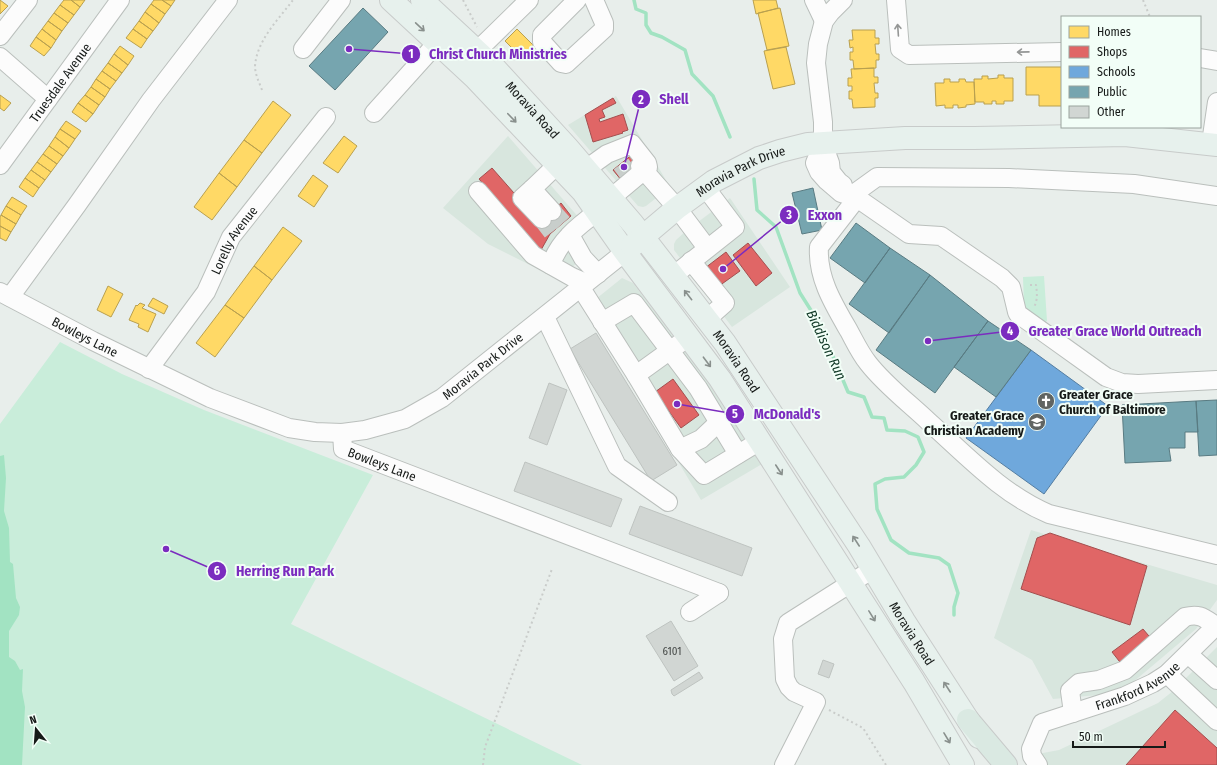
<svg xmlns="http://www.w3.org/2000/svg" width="1217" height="765" font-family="'Fira Sans Condensed',sans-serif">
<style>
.built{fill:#d8e6de}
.green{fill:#c9edda}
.water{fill:#a2e3c2}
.homes{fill:#ffd966;stroke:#b9a04f}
.shops{fill:#e06666;stroke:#a34f4f}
.schools{fill:#6fa8dc;stroke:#547da1}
.public{fill:#76a5af;stroke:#597b82}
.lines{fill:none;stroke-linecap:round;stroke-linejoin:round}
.stream{stroke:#a2e3c2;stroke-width:3.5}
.building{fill:#d1d6d3;stroke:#bec3c0}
.minor-tunnel{stroke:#c8cecb;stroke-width:18;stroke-dasharray:18 9;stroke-linecap:butt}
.minor-casing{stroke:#babfbc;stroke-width:20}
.major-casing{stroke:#c8cbca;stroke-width:24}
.highway-casing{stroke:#c8cbca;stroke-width:24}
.path{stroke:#c9ccca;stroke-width:2;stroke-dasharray:2 3;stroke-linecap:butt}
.minor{stroke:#fcfcfc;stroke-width:18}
.major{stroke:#e7f1ed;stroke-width:22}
.highway{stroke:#dae9e2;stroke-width:22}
.oneway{stroke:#89908d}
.oneway2{stroke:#949695}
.labels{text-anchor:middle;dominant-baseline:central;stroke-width:4;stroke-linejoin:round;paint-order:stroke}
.number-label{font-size:11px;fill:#474b49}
.street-label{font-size:13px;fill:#161a18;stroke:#f2fef7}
.poi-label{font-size:13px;font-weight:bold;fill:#161a18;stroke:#f2fef7;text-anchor:start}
.water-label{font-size:14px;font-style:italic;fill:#0f3725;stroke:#f2fef7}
.leader{fill:none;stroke:#7b2cbf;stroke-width:1.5}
.callout-dot{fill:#7b2cbf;stroke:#f2fef7;stroke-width:1.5}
.mark-label{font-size:12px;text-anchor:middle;font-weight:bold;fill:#fff}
.callout-label{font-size:14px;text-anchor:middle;font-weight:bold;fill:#7b2cbf;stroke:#f2fef7;stroke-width:4;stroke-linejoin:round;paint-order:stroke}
</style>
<rect width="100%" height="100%" fill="#e8eeeb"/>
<path class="built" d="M616,96L670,187L646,206L643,207L638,206L568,125Z
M508,136L587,227L583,231L582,238L590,252L558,279L488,244L443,208Z
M730,198L790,287L732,327L674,250V244L676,240L686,231Z
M622,278L633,283L720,399L762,464L701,500L586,307Z
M1031,530L1217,585V600L1196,629L1132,683L1099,695L1053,699L1032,660L994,638Z
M1217,647V765H1032L1027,756L1059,750L1158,703L1173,691Z"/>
<path class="green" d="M1044,276L1047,321L1045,322L1024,307L1023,277Z
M60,342L122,374L204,410L373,475L291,624L582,765H0V424Z"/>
<path class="water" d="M4,455L6,478L4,511L9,528L10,562L13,564L16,598L20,607L19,615L9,631V657L15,661L20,670L23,669L22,691L25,707L22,765H0V456Z"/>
<path class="homes" d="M0,0L8,6L0,14Z
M64,0H71L80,7L74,15L60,5Z
M71,0H85L80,7Z
M154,0H162L171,6L165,14L151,4Z
M162,0H175L171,6Z
M753,0H776L778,8L756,14Z
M151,4L165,14L159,23L145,12Z
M60,5L74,15L68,23L54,13Z
M780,8L789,46L767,50L758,13Z
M145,12L159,23L153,31L139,21Z
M54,13L68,23L62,31L48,21Z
M48,21L62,31L56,40L42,29Z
M139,21L153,31L147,39L133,29Z
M42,29L56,40L51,48L36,37Z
M133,29L147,39L141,48L126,38Z
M517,29L533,45L521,57L505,41Z
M852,30H875V38H879V44H875L876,54H879V60H876V68L854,69L853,60H850V52H853V47L850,48L849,40H853Z
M36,37L51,48L44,56L30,46Z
M120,46L134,56L128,65L114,54Z
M786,47L795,84L773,89L764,51Z
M114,54L128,65L122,73L108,63Z
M108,63L122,73L116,81L102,71Z
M1026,67H1062V106H1039V95H1026Z
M874,68V77H878V83H874L875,93H878V98H875V107L853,108L852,99H849V91H852V86H848V78H852L851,69Z
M102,71L116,81L110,89L96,79Z
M998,75H1004V78H1013V101H1004V104H996V101H992V104H984V102H975L974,79H982V76H988V79L998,78Z
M96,79L110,89L105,97L91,87Z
M944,79H950V82H959V79H965L966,82H974L975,104L966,105V107L958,108V105H953V108H945V105L936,106L935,83H944Z
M91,87L105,97L99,105L85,95Z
M0,95L11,103L4,111L0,108Z
M85,95L99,105L93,114L78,103Z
M273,101L291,115L262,153L244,140Z
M78,103L93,114L86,122L72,112Z
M66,121L81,131L75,139L60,129Z
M60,129L75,139L69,148L55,137Z
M344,136L357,146L338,173L323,163Z
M55,137L69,148L63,156L49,146Z
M244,140L262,153L237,187L219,173Z
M49,146L63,156L57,164L43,154Z
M43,154L57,164L51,172L37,162Z
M37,162L51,172L45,180L31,170Z
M31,170L45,180L39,188L25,178Z
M219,173L237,187L212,220L194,207Z
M313,175L328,186L314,207L298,196Z
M25,178L39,188L33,197L19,187Z
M12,197L27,206L21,215L6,206Z
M6,206L21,215L16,224L1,215Z
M1,215L16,224L11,232L0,226V217Z
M0,226L11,232L6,241L0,238Z
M283,227L302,241L272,280L254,266Z
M254,266L272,280L244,318L225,305Z
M108,286L123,294L111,317L97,310Z
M153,298L168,306L164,314L148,306Z
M140,303L145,305L142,308L156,314L148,332L138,327L139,324L129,320L136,305L137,306Z
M225,305L244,318L215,357L196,343Z"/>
<path class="shops" d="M613,98L616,103L602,110L605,117L599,119L600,122L623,114L628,130L622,132L623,133L593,142L585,115Z
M634,153L643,164L622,181L613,170Z
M492,168L550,234L541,250L529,239L530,238L479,179Z
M561,203L571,216L550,234L539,222Z
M748,243L772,273L756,286L733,255Z
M726,252L740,271L719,286L705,268Z
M673,379L699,415L681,428L655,392Z
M1050,533L1147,566L1130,625L1021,589L1037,538Z
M1143,629L1154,642L1123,666L1112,652Z
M1175,710L1217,748V765H1126Z"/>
<path class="schools" d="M1031,350L1108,406L1044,494L966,438Z"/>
<path class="public" d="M363,8L388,32L335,90L309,66Z
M813,188L822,230L802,234L792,193Z
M856,223L890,248L865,283L830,258Z
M890,248L930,275L889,333L849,304Z
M930,275L988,321L935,393L876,350Z
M988,321L1031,350L996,397L954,367Z
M1217,400V455L1199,456L1196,401Z
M1196,401L1198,432H1185V448H1169L1171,461L1125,463L1122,405Z"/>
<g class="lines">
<path class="stream" d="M634,0L636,9L646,13V25L651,33L662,37L685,50L692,74L713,96L730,137
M754,179L757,210L776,227L800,293L819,323L848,392L864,397L872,417L884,418L887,430L905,431L918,437L924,452L916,465L904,477L885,479L875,484L877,509L891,540L909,553L939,558L949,565L958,593L954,607V615"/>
</g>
<path class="building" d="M596,333L677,465L651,481L570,349Z
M549,383L567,390L547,445L529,438Z
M525,462L622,499L611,527L514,491Z
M640,506L752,548L742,576L629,534Z
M671,621L698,666L674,681L646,636Z
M823,660L834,664L829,678L818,674Z
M699,672L703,678L674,696L672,694L671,690Z"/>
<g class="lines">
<path class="minor-tunnel" d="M621,164L629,175
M552,211L563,223
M542,219L552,232"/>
<defs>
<g id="minor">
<path d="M577,0L542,35V42L561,63L566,64L604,29V23L594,0"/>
<path d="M814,0L824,21"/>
<path d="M843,0L830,13L824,21L818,44L816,63L823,122V144L830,163L831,172L839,182L843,185"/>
<path d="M896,0L900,49L909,55L1062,52"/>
<path d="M0,36L28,0"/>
<path d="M303,49L341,0"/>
<path d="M477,51L529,0"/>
<path d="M0,57L48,99"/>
<path d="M1200,58L1217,61"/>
<path d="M374,113L437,43"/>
<path d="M1211,143L1217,102"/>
<path d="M823,144L815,163L819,172L827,181L841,193L857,198L909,234L941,236L1002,278L1011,287L1017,312L1018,314L1106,377L1122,383L1138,384L1217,380"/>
<path id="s1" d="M0,165L120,0"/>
<path d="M640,166L677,208L707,248"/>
<path d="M586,169L607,154L632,144L647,163L648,167L611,198"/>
<path d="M532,189L522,198L542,219"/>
<path d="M478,191L533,255L572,277L586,283"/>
<path d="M852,195L877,177L1009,178L1134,184L1217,196"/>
<path d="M857,198L819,247C817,278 834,305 849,331C855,342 860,353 868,363C885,385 909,403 929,422C966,455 1003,495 1049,514L1217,555"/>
<path d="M552,211L532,189L557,165"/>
<path d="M570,235L583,258L598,274"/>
<path d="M691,261L725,303L707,319"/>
<path d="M551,265C558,242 578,226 597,212"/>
<path d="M673,276L735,227L705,187"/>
<path d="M581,288L636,375L680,449L704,475L760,441"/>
<path id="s2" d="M0,292L93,341L210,398L289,428L315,432L342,433L365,430L405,419L442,398L625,252"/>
<path d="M10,297L77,205L151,100L228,0"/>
<path d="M545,317L617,466L668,502"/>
<path d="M602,322L634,303L698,388L738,454"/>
<path id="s3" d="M149,369L206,292L231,237L326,117"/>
<path d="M636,375L679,344"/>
<path id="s4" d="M342,433L343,449L719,593"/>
<path d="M680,449L701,439L719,422"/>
<path d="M690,612L719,593"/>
<path d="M1188,654L1217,680"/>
<path d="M1167,674L1217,721"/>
<path d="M1073,713L1070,691L1079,683L1099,680L1125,670L1185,617C1200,613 1204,618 1216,626"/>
<path d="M784,765L816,702L794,692L789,687L785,679L783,639L788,623L873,569"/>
<path id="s5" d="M1038,765L1032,756L1031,749L1042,723L1125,696L1153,683L1167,674L1217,625"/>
</g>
<g id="major">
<path d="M391,0L475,78L583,192L625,252L720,379L914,682L963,765"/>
<path id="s6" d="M422,0L492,65L567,147L633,224L725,343L859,546L904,621L979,737"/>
<path id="s7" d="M632,246L677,208L714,181L759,158L780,151L808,144L905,138H974L1125,135L1217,145"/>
</g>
<path id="highway" d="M968,720L1006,765"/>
</defs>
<use href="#minor" class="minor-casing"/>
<use href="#major" class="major-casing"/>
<use href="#highway" class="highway-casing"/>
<path class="path" d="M463,0L477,27
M1143,0L1150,17
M262,90C259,82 255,74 255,66C257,40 278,20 293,0
M1030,285H1036C1037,292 1038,300 1034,307
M829,710L863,728L886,765
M483,765L485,747L552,569"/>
<use href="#minor" class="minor"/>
<use href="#major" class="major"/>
<use href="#highway" class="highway"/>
</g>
<defs><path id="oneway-shaft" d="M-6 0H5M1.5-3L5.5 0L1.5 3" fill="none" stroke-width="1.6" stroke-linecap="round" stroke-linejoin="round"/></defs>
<g class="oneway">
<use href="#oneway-shaft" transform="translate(420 27) rotate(43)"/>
<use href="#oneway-shaft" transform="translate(512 118) rotate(46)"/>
<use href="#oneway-shaft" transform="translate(688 295) rotate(-128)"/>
<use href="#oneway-shaft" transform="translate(707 362) rotate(53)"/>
<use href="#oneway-shaft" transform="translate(779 470) rotate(57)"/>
<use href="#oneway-shaft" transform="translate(856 541) rotate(-123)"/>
<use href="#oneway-shaft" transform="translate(872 616) rotate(58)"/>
<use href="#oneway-shaft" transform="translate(947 687) rotate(-123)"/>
<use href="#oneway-shaft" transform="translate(947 738) rotate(59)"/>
</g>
<g class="oneway2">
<use href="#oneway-shaft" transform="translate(898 30) rotate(-94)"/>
<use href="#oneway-shaft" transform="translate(1023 52) rotate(179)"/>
</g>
<defs>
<symbol id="church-disc" viewBox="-11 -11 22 22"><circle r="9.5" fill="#606462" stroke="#f2fef7"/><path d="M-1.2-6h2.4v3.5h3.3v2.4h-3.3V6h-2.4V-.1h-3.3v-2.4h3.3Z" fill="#fff"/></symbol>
<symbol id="school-disc" viewBox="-11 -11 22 22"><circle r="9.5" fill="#606462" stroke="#f2fef7"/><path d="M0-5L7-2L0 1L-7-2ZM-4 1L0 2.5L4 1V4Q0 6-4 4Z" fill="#fff"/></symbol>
</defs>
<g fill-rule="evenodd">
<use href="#church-disc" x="1036" y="391" width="20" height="20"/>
<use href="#school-disc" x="1027" y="412" width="20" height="20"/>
</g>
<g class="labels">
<g class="number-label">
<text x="672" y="651">6101</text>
</g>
<g class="street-label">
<text stroke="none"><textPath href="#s1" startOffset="102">Truesdale Avenue</textPath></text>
<text stroke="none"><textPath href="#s6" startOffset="156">Moravia Road</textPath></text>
<text stroke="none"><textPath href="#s7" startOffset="133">Moravia Park Drive</textPath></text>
<text stroke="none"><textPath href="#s3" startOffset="155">Lorelly Avenue</textPath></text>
<text stroke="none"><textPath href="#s2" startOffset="96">Bowleys Lane</textPath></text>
<text stroke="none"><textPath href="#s6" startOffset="480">Moravia Road</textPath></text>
<text stroke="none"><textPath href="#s2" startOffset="532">Moravia Park Drive</textPath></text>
<text stroke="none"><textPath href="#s4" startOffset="58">Bowleys Lane</textPath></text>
<text stroke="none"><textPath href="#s6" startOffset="804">Moravia Road</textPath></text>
<text stroke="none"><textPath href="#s5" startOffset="149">Frankford Avenue</textPath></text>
</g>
<g class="poi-label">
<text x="1059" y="394">Greater Grace<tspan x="1059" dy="15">Church of Baltimore</tspan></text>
<text x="1024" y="415" text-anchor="end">Greater Grace<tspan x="1024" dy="15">Christian Academy</tspan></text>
</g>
<g class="water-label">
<text transform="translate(826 345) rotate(65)">Biddison Run</text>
</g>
</g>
<path class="leader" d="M349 49L411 54M624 167L641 99M723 269L789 215M928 341L1010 331M677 404L735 414M166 549L217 571"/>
<g class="callout-dot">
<circle cx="349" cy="49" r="4"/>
<circle cx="624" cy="167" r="4"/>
<circle cx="723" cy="269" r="4"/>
<circle cx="928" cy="341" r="4"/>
<circle cx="677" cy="404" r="4"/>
<circle cx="166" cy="549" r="4"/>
<circle cx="411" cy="54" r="10"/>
<circle cx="641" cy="99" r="10"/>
<circle cx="789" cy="215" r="10"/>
<circle cx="1010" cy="331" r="10"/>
<circle cx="735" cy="414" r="10"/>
<circle cx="217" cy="571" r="10"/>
</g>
<g class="mark-label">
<text x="411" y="58">1</text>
<text x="641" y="104">2</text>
<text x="789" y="219">3</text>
<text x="1010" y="335">4</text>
<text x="735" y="418">5</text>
<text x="217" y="575">6</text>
</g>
<g class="callout-label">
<text x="498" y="59">Christ Church Ministries</text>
<text x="674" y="104">Shell</text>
<text x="825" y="220">Exxon</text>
<text x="1115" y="336">Greater Grace World Outreach</text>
<text x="787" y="419">McDonald's</text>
<text x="285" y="576">Herring Run Park</text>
</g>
<rect x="1061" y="16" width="140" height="112" fill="#f2fef7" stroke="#9aa39e"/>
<rect x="1069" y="26" width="20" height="12" fill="#ffd966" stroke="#9aa39e"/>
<text x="1097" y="36" font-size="12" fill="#161a18">Homes</text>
<rect x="1069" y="46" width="20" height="12" fill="#e06666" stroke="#9aa39e"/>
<text x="1097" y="56" font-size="12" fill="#161a18">Shops</text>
<rect x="1069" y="66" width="20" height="12" fill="#6fa8dc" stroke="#9aa39e"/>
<text x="1097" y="76" font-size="12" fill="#161a18">Schools</text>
<rect x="1069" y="86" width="20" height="12" fill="#76a5af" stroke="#9aa39e"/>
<text x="1097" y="96" font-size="12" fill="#161a18">Public</text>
<rect x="1069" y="106" width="20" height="12" fill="#d1d6d3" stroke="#9aa39e"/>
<text x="1097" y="116" font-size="12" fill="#161a18">Other</text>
<g transform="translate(36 729) rotate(343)" stroke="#f2fef7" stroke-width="3" paint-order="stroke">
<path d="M0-3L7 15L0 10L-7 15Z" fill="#161a18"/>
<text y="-6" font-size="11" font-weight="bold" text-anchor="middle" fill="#161a18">N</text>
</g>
<path d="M1073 741v6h92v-6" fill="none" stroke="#161a18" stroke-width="2"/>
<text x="1079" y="741" font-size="12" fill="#161a18" stroke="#f2fef7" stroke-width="3" paint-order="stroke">50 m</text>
</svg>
